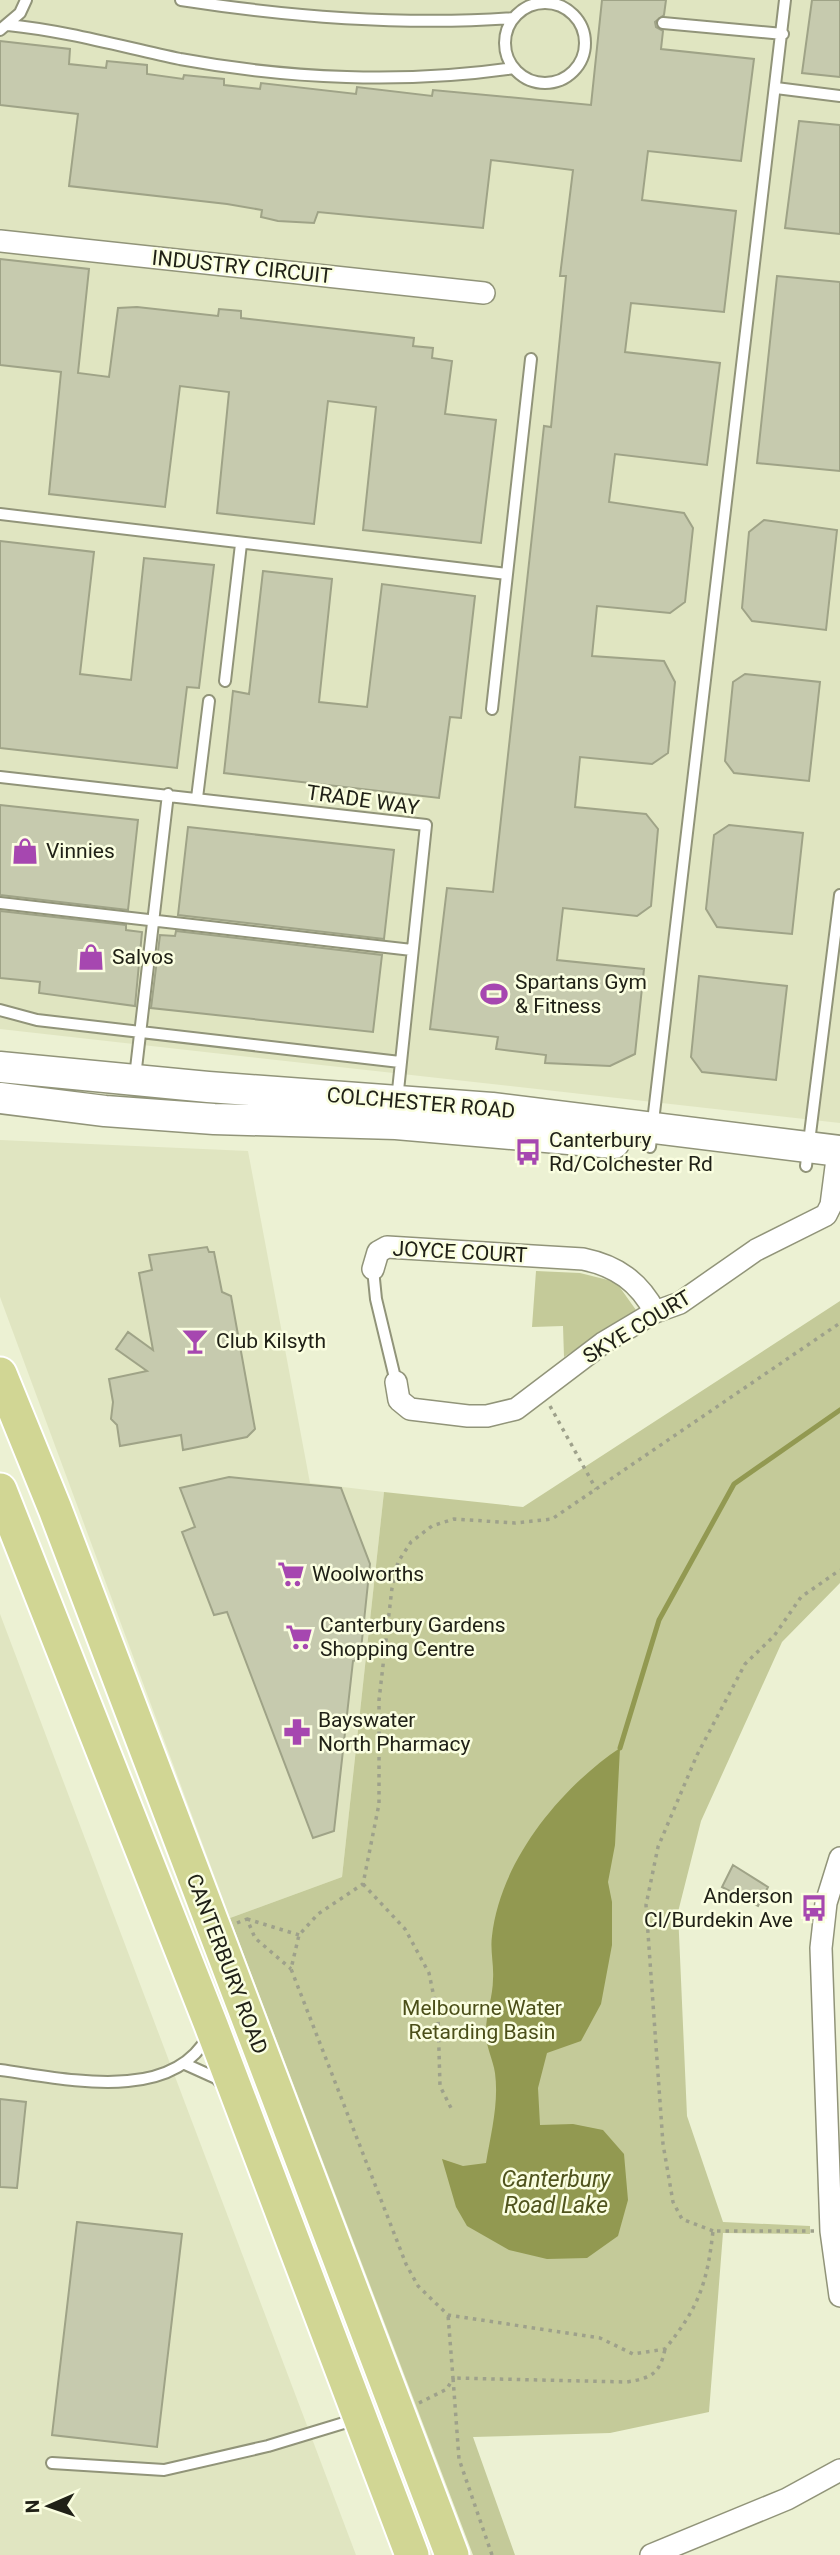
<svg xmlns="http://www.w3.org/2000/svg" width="840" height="2555" font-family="Roboto,sans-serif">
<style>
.built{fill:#e0e5c1}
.green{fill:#c4ca99}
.water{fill:#929951}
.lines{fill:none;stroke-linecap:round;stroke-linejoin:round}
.stream{stroke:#929951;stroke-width:5}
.building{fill:#c6caae;stroke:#9fa387;stroke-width:2}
.service-casing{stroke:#919479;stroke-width:14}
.minor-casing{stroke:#919479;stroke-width:24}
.secondary-casing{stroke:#919479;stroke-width:33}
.primary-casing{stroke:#fff;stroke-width:37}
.path{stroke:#9ea18b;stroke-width:3.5;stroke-dasharray:3.5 5;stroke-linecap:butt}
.service{stroke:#fff;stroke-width:10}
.minor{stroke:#fff;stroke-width:21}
.secondary{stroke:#fff;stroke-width:30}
.primary{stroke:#d1d694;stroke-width:33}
.labels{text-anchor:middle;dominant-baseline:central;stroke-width:5;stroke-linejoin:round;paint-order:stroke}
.street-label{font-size:21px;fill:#202117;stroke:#fafee0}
.poi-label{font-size:21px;fill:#202117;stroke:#fafee0;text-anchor:start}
.park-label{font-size:21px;fill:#4b4f19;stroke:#fafee0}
.water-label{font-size:23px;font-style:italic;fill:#4f531d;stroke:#fafee0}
</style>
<rect width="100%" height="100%" fill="#ecf1d3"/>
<path class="built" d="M0,0H840V1123L0,1029Z
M0,1140L248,1151L310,1483L384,1492L342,1877L230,1918L0,1297Z
M0,1614L356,2555H0Z"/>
<path class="green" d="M536,1271L580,1273L616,1282L636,1310L564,1357L563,1326L532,1327Z
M840,1301V1583L782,1642L701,1821L678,1912L687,2116L723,2222L810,2226V2234L723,2233L709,2412L610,2433L473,2437L515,2555H473L230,1918L342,1877L384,1492L523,1507Z"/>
<path class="water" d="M620,1748L615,1845L608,1882L612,1902V1945L601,2004L581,2041L547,2053L538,2088L540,2125L573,2124L603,2130L624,2154L628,2200L618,2236L587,2258L547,2259L509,2250L467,2226L456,2207L442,2159L463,2166L486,2163C491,2133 499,2103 495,2073C493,2059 485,2045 486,2031C486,2014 493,1996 493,1979C494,1965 490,1950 492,1936C500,1862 560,1788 620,1748Z"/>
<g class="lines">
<path class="stream" d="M620,1748L659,1620L734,1484L840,1410"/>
</g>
<path class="building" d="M602,0H666L664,15L655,22L656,27L663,31L661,49L754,59L741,161L648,151L642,200L736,211L724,312L631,303L625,352L720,363L707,465L615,454L609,502L684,513L693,528L685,602L670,613L597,606L592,656L664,661L675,682L668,753L652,764L580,757L575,807L646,814L658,829L651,906L637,916L563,908L557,960L644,969L635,1054L610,1066L545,1063L546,1055L496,1049L498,1037L430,1029L447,888L493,892L544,426L551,427L566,276H560L573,170L491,160L483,228L318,212L314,223L278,221L261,217L262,210L227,204L69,186L78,114L0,105V41L70,49L69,64L106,68L107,61L147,65V74L183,79L184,75L224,79V85L260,89L261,83L356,94L357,87L432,96L433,90L591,105Z
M812,0H840V77L802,73Z
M799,121L840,125V234L785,228Z
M0,259L89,269L78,373L109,377L118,308L137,307L218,316L219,309L241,311V318L414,338L413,346L433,348L432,358L452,361L445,414L496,420L481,543L363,530L376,407L328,401L314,524L217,513L229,392L180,386L165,507L49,494L61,372L0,365Z
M777,276L840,282V471L757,463Z
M764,520L837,530L826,630L752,621L742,608L749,532Z
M0,541L94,552L80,674L131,680L144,558L214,565L199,688L187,687L177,768L0,748Z
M263,571L332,579L319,702L367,707L382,584L475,596L461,718L450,717L439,798L224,773L233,691L249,694Z
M745,674L820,682L809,781L734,773L725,761L733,682Z
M0,805L138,820L128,910L0,895Z
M729,825L803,833L792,934L717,927L706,909L714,835Z
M188,827L394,850L384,939L178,915Z
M0,911L126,925V930L142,932L135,1006L39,993L40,982L0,978Z
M176,931L382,955L373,1032L151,1008L160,935L175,936Z
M699,976L787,986L776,1080L702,1072L691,1057Z
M207,1247L209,1252H214L222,1292L231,1296L255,1429L247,1437L183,1450L181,1435L120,1446L117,1425L111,1419L113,1402L109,1379L147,1371L116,1349L128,1332L153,1350L139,1273L152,1270L149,1255Z
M229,1477L341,1488L370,1564L360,1659L353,1661L334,1831L313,1838L227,1612L214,1615L182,1532L195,1527L180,1488Z
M733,1865L768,1887L758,1906L722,1887Z
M0,2099L26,2102L17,2188L0,2187Z
M77,2222L182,2234L157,2447L52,2435Z"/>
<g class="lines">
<defs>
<path id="service" d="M181,0C291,17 402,26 514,18
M505 43a40 40 0 1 1 80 0a40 40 0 1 1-80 0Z
M663,23L783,34
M8,25C67,31 123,47 180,59C288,79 405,84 514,68
M0,30L20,13L26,0
M776,88L840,96
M0,514L507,574
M225,681L241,544
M492,709L531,359
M0,777L426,825L397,1100
M197,798L209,701
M0,903L412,950
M0,1010L37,1020L400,1062
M135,1077L168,794
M650,1147L785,0
M806,1166L840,895
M373,1269L376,1299L396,1382
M185,2064L216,2078L223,2085
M0,2070C62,2078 171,2105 208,2036
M52,2463L164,2470L268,2446L357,2419"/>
<path id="minor" d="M0,241L484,293
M373,1269L378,1252L387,1247L583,1259C617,1266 639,1282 655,1312
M396,1382L399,1400L410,1409L468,1416H487L516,1409L603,1343L655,1312L680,1303L756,1250L826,1215L831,1205L838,1151
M840,1858L826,1903L821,1948L831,2231L840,2296
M651,2555L787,2499L840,2470"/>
<path id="secondary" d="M0,1067L208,1087L492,1108L840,1151
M0,1098L105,1111L214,1119L396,1124L614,1143"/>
<path id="primary" d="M0,1374L55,1509L452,2555
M0,1490L211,2025L412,2555"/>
</defs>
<use href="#service" class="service-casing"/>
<use href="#minor" class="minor-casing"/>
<use href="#secondary" class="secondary-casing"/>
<use href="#primary" class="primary-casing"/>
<path class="path" d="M550,1406L596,1489
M363,1884L405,1929L429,1973L438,2017L440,2086L452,2110
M247,1919L299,1935
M237,1923L247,1919L255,1938L291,1969
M713,2231L682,2219L673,2202L663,2144L646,1905L658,1847L697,1755L745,1664L774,1636L801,1597L840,1570
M814,2231H713C707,2284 699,2307 665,2349L633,2354L600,2338L448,2315L418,2286L406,2264L291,1969L299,1935L318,1914L363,1884L379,1804V1700L392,1588L398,1562L411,1542L432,1526L454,1519L515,1523L552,1519L840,1323
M419,2403L447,2389L453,2378L448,2315
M492,2555L459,2459L453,2378L627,2382C651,2378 660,2374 665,2349"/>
<use href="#service" class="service"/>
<use href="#minor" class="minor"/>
<use href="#secondary" class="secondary"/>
<use href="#primary" class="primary"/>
</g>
<defs>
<symbol id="shop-bare" viewBox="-9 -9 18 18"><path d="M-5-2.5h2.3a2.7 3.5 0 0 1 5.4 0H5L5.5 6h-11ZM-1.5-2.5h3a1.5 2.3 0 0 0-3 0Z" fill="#a647b0" stroke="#fafee0" stroke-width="2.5" paint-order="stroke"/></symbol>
<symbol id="stadium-bare" viewBox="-9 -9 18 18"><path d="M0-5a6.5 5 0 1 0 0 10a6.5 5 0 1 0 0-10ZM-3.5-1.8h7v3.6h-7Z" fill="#a647b0" stroke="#fafee0" stroke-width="2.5" paint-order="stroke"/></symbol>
<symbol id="bus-bare" viewBox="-9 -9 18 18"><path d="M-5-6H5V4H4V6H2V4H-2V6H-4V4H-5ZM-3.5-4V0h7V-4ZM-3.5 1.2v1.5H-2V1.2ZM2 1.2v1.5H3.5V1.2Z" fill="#a647b0" stroke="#fafee0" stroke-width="2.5" paint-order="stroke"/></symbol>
<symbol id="bar-bare" viewBox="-9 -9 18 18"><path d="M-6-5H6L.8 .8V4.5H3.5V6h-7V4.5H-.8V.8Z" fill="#a647b0" stroke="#fafee0" stroke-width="2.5" paint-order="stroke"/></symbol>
<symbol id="supermarket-bare" viewBox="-9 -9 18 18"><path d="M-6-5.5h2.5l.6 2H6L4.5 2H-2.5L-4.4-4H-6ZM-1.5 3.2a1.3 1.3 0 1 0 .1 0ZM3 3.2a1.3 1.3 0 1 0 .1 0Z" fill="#a647b0" stroke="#fafee0" stroke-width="2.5" paint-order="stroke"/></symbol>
<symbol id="pharmacy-bare" viewBox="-9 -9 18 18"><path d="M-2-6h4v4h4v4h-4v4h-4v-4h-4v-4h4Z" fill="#a647b0" stroke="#fafee0" stroke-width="2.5" paint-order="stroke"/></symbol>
</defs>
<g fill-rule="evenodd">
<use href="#shop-bare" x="6" y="832" width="38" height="38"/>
<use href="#shop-bare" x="72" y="938" width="38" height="38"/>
<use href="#stadium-bare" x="475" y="975" width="38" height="38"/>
<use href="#bus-bare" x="509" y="1133" width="38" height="38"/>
<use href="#bar-bare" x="176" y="1322" width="38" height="38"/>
<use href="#supermarket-bare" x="272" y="1555" width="38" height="38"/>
<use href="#supermarket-bare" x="280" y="1618" width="38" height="38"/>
<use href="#pharmacy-bare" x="278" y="1713" width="38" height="38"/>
<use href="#bus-bare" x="795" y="1889" width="38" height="38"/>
</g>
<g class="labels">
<g class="street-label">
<text transform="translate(242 267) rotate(6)">INDUSTRY CIRCUIT</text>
<text transform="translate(363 800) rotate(8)">TRADE WAY</text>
<text transform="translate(421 1103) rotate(5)">COLCHESTER ROAD</text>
<text transform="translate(460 1252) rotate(3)">JOYCE COURT</text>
<text transform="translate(637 1327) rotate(-31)">SKYE COURT</text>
<text transform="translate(227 1964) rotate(69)">CANTERBURY ROAD</text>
</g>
<g class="poi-label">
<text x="46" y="851">Vinnies</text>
<text x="112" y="957">Salvos</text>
<text x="515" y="982">Spartans Gym<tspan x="515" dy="24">&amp; Fitness</tspan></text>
<text x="549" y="1140">Canterbury<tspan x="549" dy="24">Rd/Colchester Rd</tspan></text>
<text x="216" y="1341">Club Kilsyth</text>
<text x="312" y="1574">Woolworths</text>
<text x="320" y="1625">Canterbury Gardens<tspan x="320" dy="24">Shopping Centre</tspan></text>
<text x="318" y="1720">Bayswater<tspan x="318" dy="24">North Pharmacy</tspan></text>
<text x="793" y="1896" text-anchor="end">Anderson<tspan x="793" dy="24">Cl/Burdekin Ave</tspan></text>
</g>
<g class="park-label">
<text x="482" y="2008">Melbourne Water<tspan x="482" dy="24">Retarding Basin</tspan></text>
</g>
<g class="water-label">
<text x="556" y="2179">Canterbury<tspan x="556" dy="26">Road Lake</tspan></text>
</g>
</g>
<g transform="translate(49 2506) rotate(268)" stroke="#fafee0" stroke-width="5" paint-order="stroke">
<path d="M0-5L12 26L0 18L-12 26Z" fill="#202117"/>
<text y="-10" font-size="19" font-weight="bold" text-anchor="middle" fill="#202117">N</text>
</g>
</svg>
